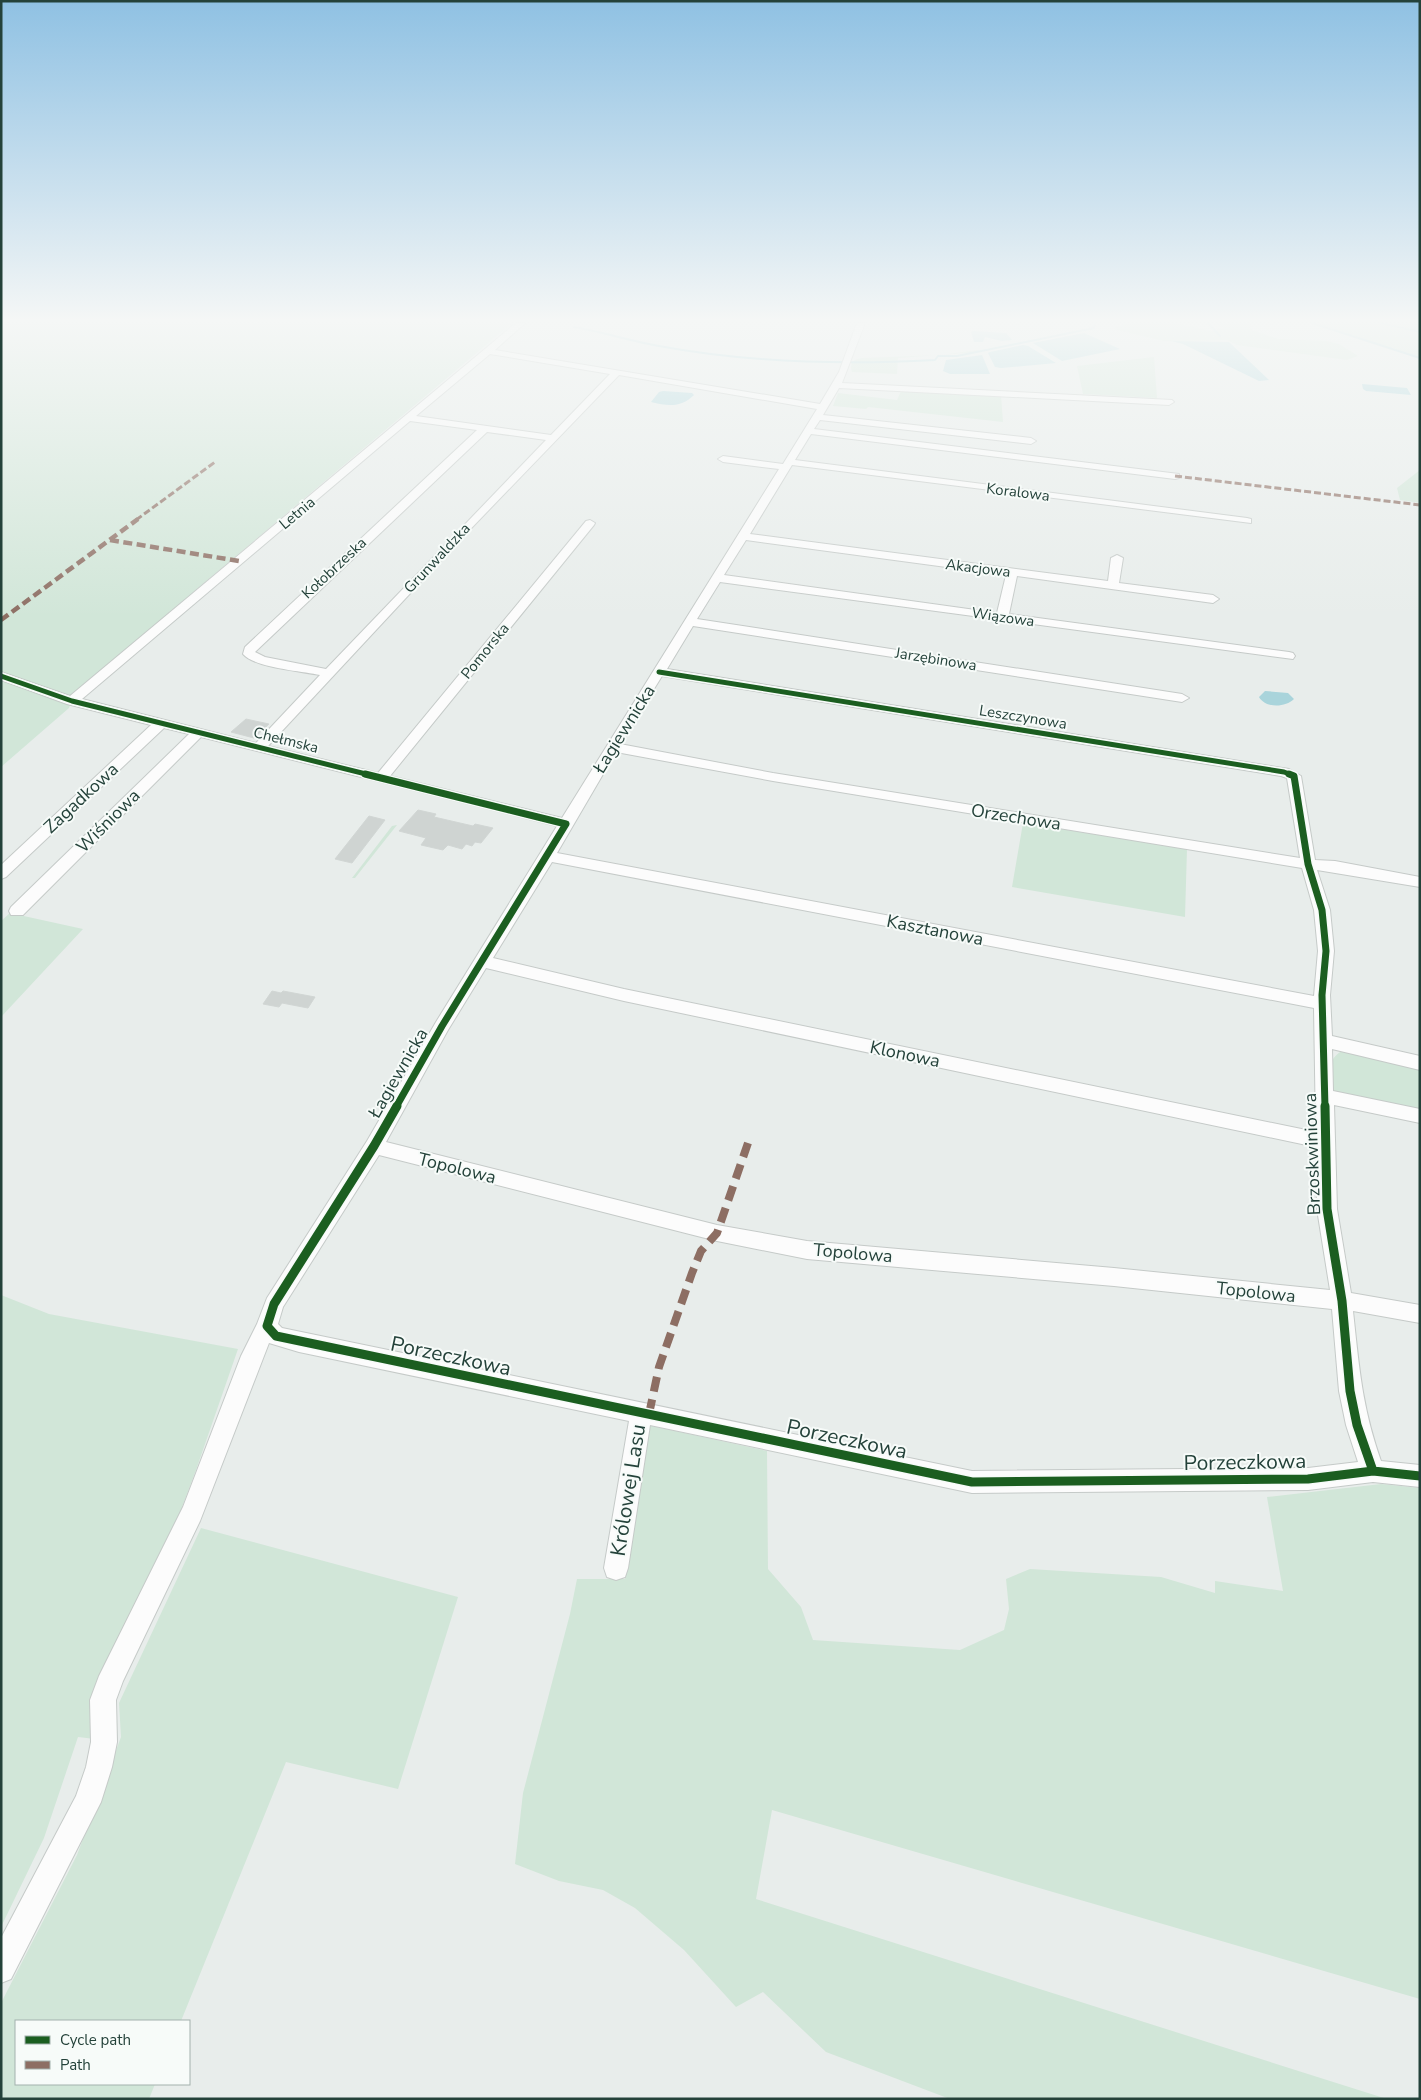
<svg xmlns="http://www.w3.org/2000/svg" width="1421" height="2100" font-family="'Nunito Sans',sans-serif">
<style>
.green{fill:#d1e6d8}
.water{fill:#a9d4db}
.lines{fill:none;stroke-linecap:round;stroke-linejoin:round}
.stream{stroke:#a9d4db;stroke-width:2}
.building{fill:#cfd4d2;stroke:#d1d6d4}
.minor-casing{stroke:#c5cac8;stroke-width:2}
.minor{fill:#fcfcfc;fill-rule:evenodd}
.quiet-far2{stroke:#8d6e63;stroke-width:3;stroke-dasharray:7 3;stroke-linecap:butt}
.quiet-far1{stroke:#8d6e63;stroke-width:4.5;stroke-dasharray:9 4.5;stroke-linecap:butt}
.quiet{stroke:#8d6e63;stroke-width:8;stroke-dasharray:15 8;stroke-linecap:butt}
.cycleway-far2-casing{stroke:#f7fbf9;stroke-width:8}
.cycleway-far1-casing{stroke:#f7fbf9;stroke-width:10}
.cycleway-casing{stroke:#f7fbf9;stroke-width:12}
.cycleway-far2{stroke:#1b5e20;stroke-width:5}
.cycleway-far1{stroke:#1b5e20;stroke-width:7}
.cycleway{stroke:#1b5e20;stroke-width:9}
.labels{text-anchor:middle;dominant-baseline:central;stroke-width:4;stroke-linejoin:round;paint-order:stroke}
.far-street-label{font-size:15px;fill:#24423a;stroke:#f7fbf9}
.street-label{font-size:18px;fill:#24423a;stroke:#f7fbf9}
.near-street-label{font-size:21px;fill:#24423a;stroke:#f7fbf9}
</style>
<rect width="100%" height="100%" fill="#e8edeb"/>
<path class="green" d="M1,323H512L74,693L69,708L1,767Z
M1132,323H1175L1212,331L1223,328L1214,323H1253L1249,329L1278,339L1326,341L1339,344L1358,356L1347,360L1237,345L1227,340L1164,341L1117,330L1114,327Z
M1315,323H1420V357L1406,353Z
M977,350L980,352L898,358L897,374L852,372C849,363 854,359 862,358L941,355Z
M1154,357L1157,398L1083,394L1077,366Z
M902,389L1001,395L1003,422L868,407L866,409L833,406L838,393L897,400Z
M1420,470V503L1400,500L1397,488Z
M1023,823L1187,849L1185,917L1012,887Z
M397,825L355,878H352L392,826Z
M10,913L83,929L1,1017V921Z
M1347,1048L1420,1065V1114L1334,1093C1328,1072 1325,1059 1347,1048Z
M1,1295L49,1314L238,1349L196,1470L95,1739L78,1737L44,1838L1,1927Z
M643,1424L767,1451L768,1569L801,1607L813,1640L960,1650L1004,1630L1009,1609L1006,1579L1030,1569L1161,1577L1215,1593V1581L1283,1591L1267,1497L1381,1484L1420,1488V1999L772,1810L756,1899L1387,2099H950L826,2052L763,1992L736,2007L684,1950L635,1908L603,1890L559,1881L515,1864L523,1793L570,1614L577,1579H625Z
M201,1528L458,1597L398,1789L286,1762L181,2021H16V2084H155L149,2099H1V2003L77,1855L121,1737L119,1703Z"/>
<path class="water" d="M973,331L1006,333L1012,340L1002,341L985,337L983,342H974L971,332Z
M1084,333L1120,349L1062,361L1033,343Z
M1171,341L1229,342L1269,380L1259,381L1183,344Z
M1023,345L1028,346L1056,363L1001,368L995,367L988,353L990,352Z
M982,355L990,374H950L943,371L946,360Z
M1362,384L1407,388L1411,395L1366,391L1363,389Z
M663,391L692,393L694,395C681,408 668,406 651,402L659,392Z
M1265,691L1288,693L1294,699C1285,708 1265,708 1259,697Z"/>
<g class="lines">
<path class="stream" d="M1208,323L1220,336
M1312,323L1420,358
M1381,323L1420,332
M574,327C603,332 630,341 659,346C750,363 843,365 935,360L938,356H957L1094,328L1095,323"/>
</g>
<path class="building" d="M246,719L269,724L254,738L231,732Z
M418,810L436,814L434,817L473,826L475,824L493,828L481,843L475,842L472,846L466,844L462,849L448,845L443,850L421,845L426,838L399,831Z
M369,816L385,820L352,863L335,859Z
M272,991L281,993L283,991L315,997L308,1008L282,1003L279,1007L263,1004Z"/>
<g class="lines">
<defs>
<path id="minor" d="M516,323H525L495,350L820,404L839,372L857,323H865L842,383L1172,400L1174,402L1169,405L839,388L823,415L1031,438L1036,441L1031,444L820,420L814,429L1179,474V478L1175,479L811,434L795,460L1247,518L1251,519V523L792,465L750,534L1108,581L1111,558L1117,555L1123,558L1119,583L1213,595L1219,599L1213,603L1017,576L1009,614L1289,652L1293,653L1295,656L1293,659L720,582L697,619L1182,694L1189,698L1182,702L693,626L667,669L1289,769L1301,776L1315,860L1335,861L1420,877V887L1317,870L1330,910L1334,951L1330,995L1332,1036L1420,1056V1070L1332,1049L1333,1091L1420,1109V1123L1334,1105L1337,1209L1351,1293L1420,1305V1323L1353,1311C1359,1367 1362,1407 1381,1461L1420,1465V1487L1373,1482L1308,1490L972,1493L650,1425L628,1568L625,1577L616,1580L607,1577L604,1568L629,1421L299,1352L269,1343L200,1521L123,1681L116,1700L117,1742L112,1767L101,1802L11,1979L1,1983V1938L76,1796L86,1767L91,1742L90,1700L99,1676L183,1507L241,1356L257,1324L267,1298L367,1141L436,1022L557,826L201,737L23,915H11L9,911L11,907L189,734L164,728L6,877L1,879V865L151,725L67,704L1,680V672L70,696ZM490,354L610,374L551,435L416,416ZM619,375L817,409L783,464L723,456L718,459L723,462L779,469L562,818L390,776L594,525L595,523L590,520L586,521L378,773L268,746L458,542ZM410,421L477,430L245,647L243,654C255,668 301,671 320,675L256,743L82,699ZM487,432L546,440L326,669L265,657L255,652ZM746,540L1006,575L997,613L724,575ZM662,676L1281,776L1287,778L1300,858L773,773L620,744ZM616,752L773,781L1302,868L1314,910L1318,951L1314,996L557,853ZM552,862L1314,1008L1316,1132L624,989L493,958ZM486,968L624,1001L1316,1147L1317,1209L1330,1290L1114,1268L807,1241L717,1225L386,1142L448,1030ZM379,1155L717,1241L807,1259L1114,1286L1332,1309L1339,1391L1346,1425L1358,1462L1308,1468L972,1471L282,1328L278,1324L283,1307Z"/>
</defs>
<use href="#minor" class="minor-casing"/>
<use href="#minor" class="minor"/>
<path class="quiet-far2" d="M1175,476L1420,505
M136,520L215,462"/>
<path class="quiet-far1" d="M110,540L239,561
M1,620L138,519"/>
<path class="quiet" d="M649,1414L659,1367L692,1273L701,1251L717,1233L748,1143"/>
<defs>
<path id="cycleway-far2" d="M659,672L1284,772L1292,775
M1,676L72,701L370,775"/>
<path id="cycleway-far1" d="M365,774L566,824L442,1026L396,1107
M1289,774L1294,776L1308,864L1322,910L1326,951L1322,995L1325,1107"/>
<path id="cycleway" d="M397,1106L374,1146L274,1304L267,1326L276,1336L972,1482L1308,1479L1373,1471L1420,1476
M1325,1106L1327,1209L1342,1301L1350,1391L1357,1425L1373,1471"/>
</defs>
<use href="#cycleway-far2" class="cycleway-far2-casing"/>
<use href="#cycleway-far1" class="cycleway-far1-casing"/>
<use href="#cycleway" class="cycleway-casing"/>
<use href="#cycleway-far2" class="cycleway-far2"/>
<use href="#cycleway-far1" class="cycleway-far1"/>
<use href="#cycleway" class="cycleway"/>
</g>
<linearGradient id="sky" x2="0" y2="1"><stop stop-color="#8fc1e3"/><stop offset="0.52" stop-color="#f5f7f6"/><stop offset="1" stop-color="#f5f7f6" stop-opacity="0"/></linearGradient>
<rect width="1421" height="617" fill="url(#sky)"/>
<g class="labels">
<g class="far-street-label">
<text transform="translate(1018 492) rotate(7)">Koralowa</text>
<text transform="translate(297 513) rotate(-40)">Letnia</text>
<text transform="translate(437 558) rotate(-47)">Grunwaldzka</text>
<text transform="translate(334 568) rotate(-43)">Kołobrzeska</text>
<text transform="translate(978 568) rotate(7)">Akacjowa</text>
<text transform="translate(1003 617) rotate(8)">Wiązowa</text>
<text transform="translate(485 651) rotate(-51)">Pomorska</text>
<text transform="translate(936 659) rotate(9)">Jarzębinowa</text>
<text transform="translate(1023 717) rotate(9)">Leszczynowa</text>
<text transform="translate(286 740) rotate(14)">Chełmska</text>
</g>
<g class="street-label">
<text transform="translate(624 729) rotate(-58)">Łagiewnicka</text>
<text transform="translate(81 798) rotate(-43)">Zagadkowa</text>
<text transform="translate(1016 817) rotate(9)">Orzechowa</text>
<text transform="translate(108 821) rotate(-45)">Wiśniowa</text>
<text transform="translate(935 930) rotate(11)">Kasztanowa</text>
<text transform="translate(905 1054) rotate(12)">Klonowa</text>
<text transform="translate(398 1073) rotate(-60)">Łagiewnicka</text>
<text transform="translate(1312 1154) rotate(-92)">Brzoskwiniowa</text>
<text transform="translate(457 1168) rotate(14)">Topolowa</text>
<text transform="translate(853 1253) rotate(5)">Topolowa</text>
<text transform="translate(1256 1292) rotate(6)">Topolowa</text>
</g>
<g class="near-street-label">
<text transform="translate(451 1356) rotate(12)">Porzeczkowa</text>
<text transform="translate(847 1439) rotate(12)">Porzeczkowa</text>
<text transform="translate(1245 1462) rotate(-1)">Porzeczkowa</text>
<text transform="translate(628 1490) rotate(-81)">Królowej Lasu</text>
</g>
</g>
<rect width="1421" height="2100" fill="none" stroke="#24423a" stroke-width="5"/>
<rect x="15" y="2020" width="175" height="65" fill="#f7fbf9" stroke="#a3b1ad"/>
<rect x="25" y="2036" width="25" height="8" fill="#1b5e20" stroke="#a3b1ad"/>
<text x="60" y="2045" font-size="15" fill="#24423a">Cycle path</text>
<rect x="25" y="2061" width="25" height="8" fill="#8d6e63" stroke="#a3b1ad"/>
<text x="60" y="2070" font-size="15" fill="#24423a">Path</text>
</svg>
